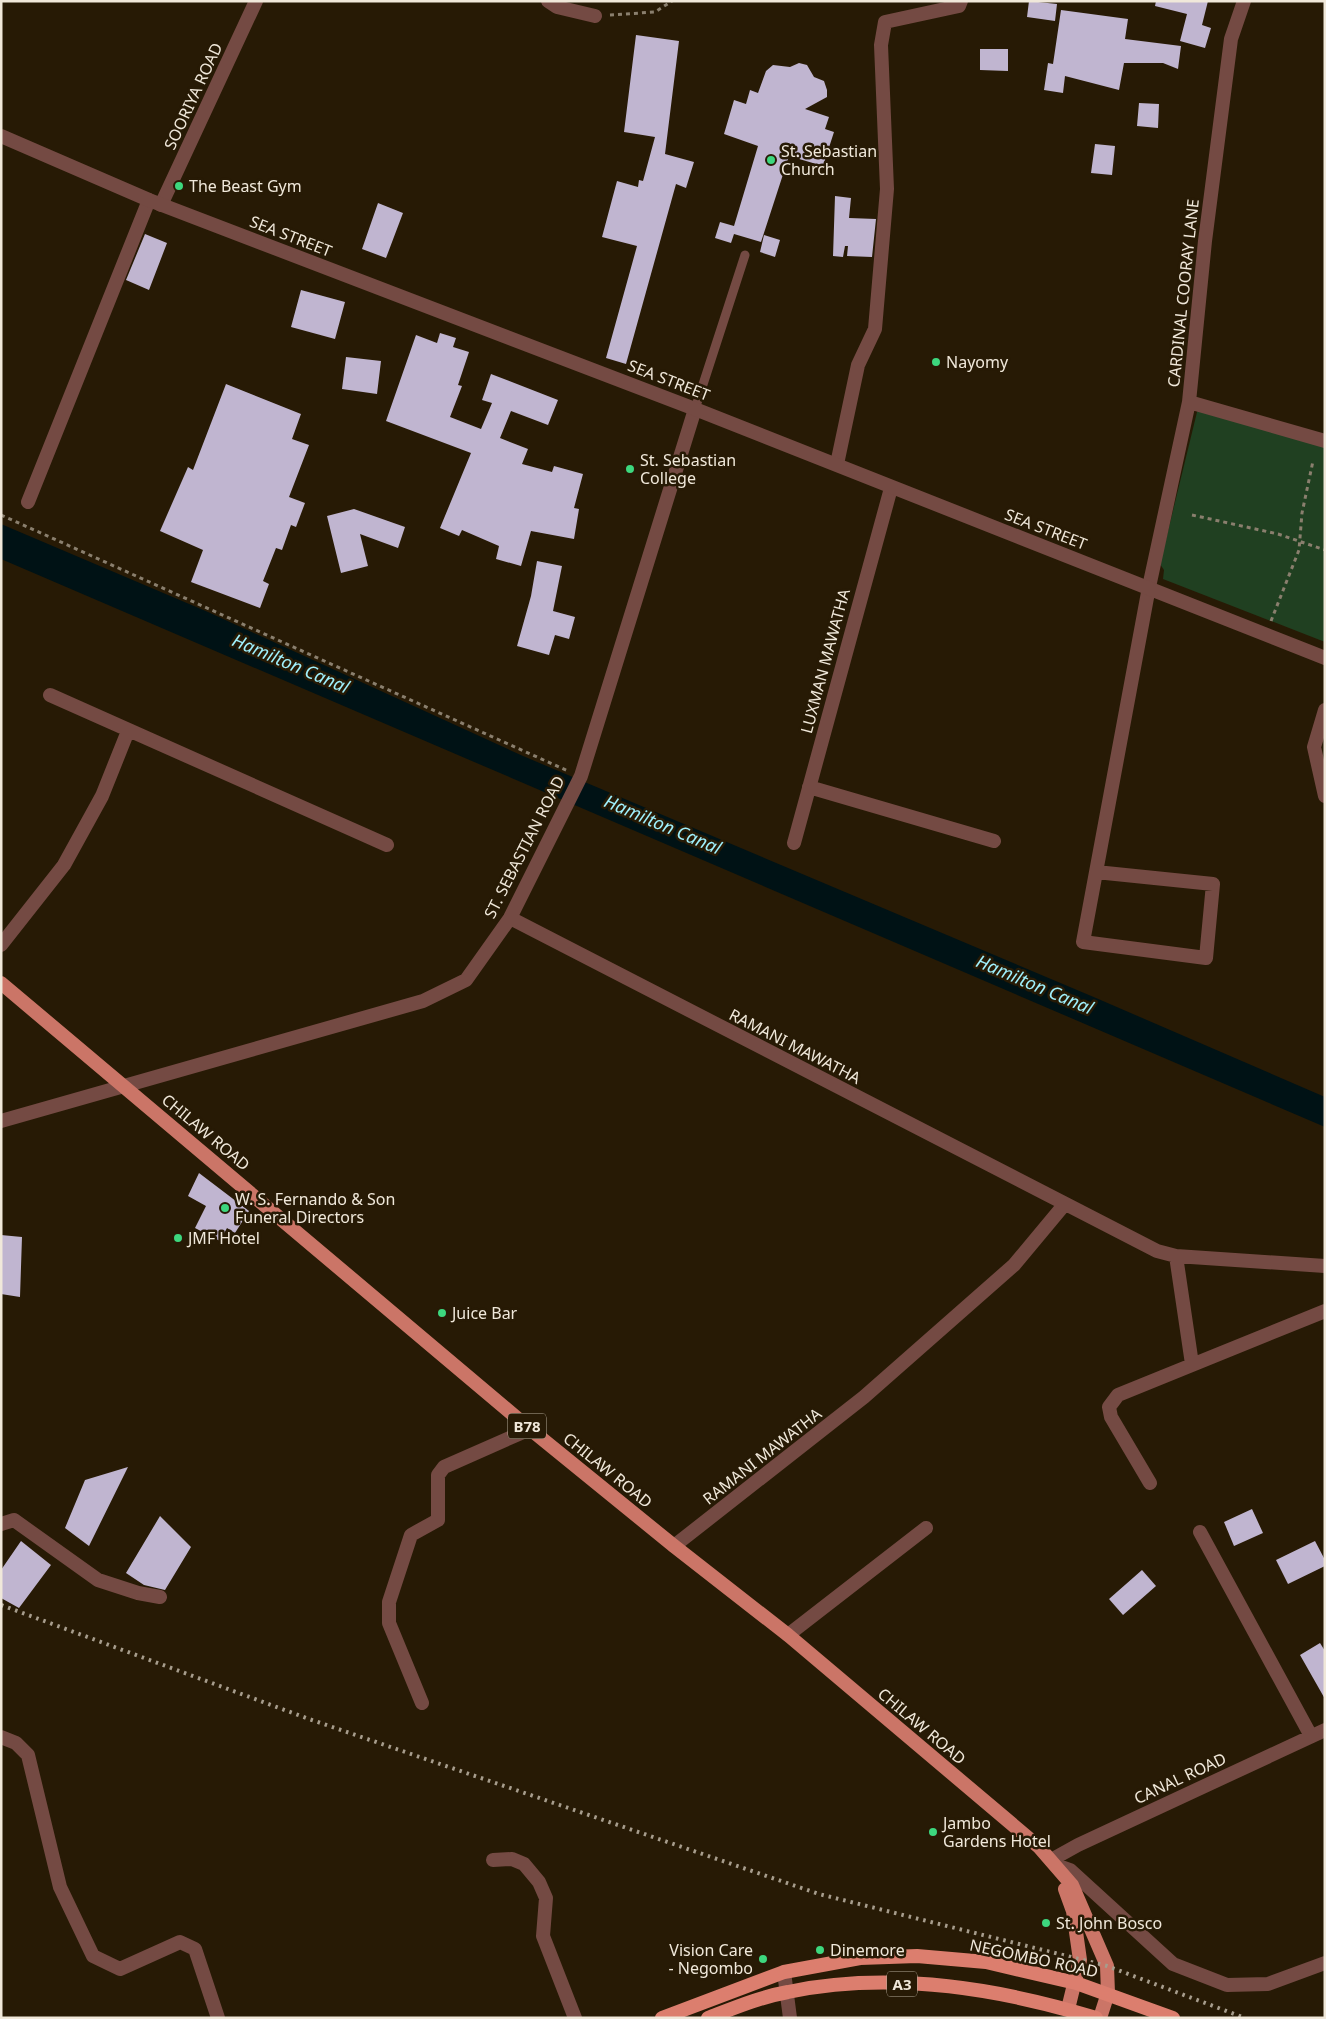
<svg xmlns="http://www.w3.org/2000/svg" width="1326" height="2019" font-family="'Noto Sans',sans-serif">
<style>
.green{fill:#204021}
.water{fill:#001215}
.building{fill:#c0b5d0}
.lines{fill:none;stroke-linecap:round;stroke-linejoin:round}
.path{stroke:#8a7f6e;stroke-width:3;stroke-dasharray:4 4;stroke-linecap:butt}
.service{stroke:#744a43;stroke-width:9}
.minor{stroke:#744a43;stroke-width:14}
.tertiary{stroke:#744a43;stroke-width:14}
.primary{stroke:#cb7567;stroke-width:14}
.trunk{stroke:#dc7e6e;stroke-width:14}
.rail{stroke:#a79d8d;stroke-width:4;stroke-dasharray:2.5 5;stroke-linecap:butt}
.poi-dot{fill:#3dd77e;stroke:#271a05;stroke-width:2}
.labels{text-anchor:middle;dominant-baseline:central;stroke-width:5;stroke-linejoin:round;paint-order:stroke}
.shield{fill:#271a05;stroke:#b4aa9a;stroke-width:1}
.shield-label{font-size:15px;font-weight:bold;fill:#f0e8da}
.street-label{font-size:16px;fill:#f0e8da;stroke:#271a05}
.poi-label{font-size:16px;fill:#f0e8da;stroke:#271a05;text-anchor:start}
.water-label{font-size:18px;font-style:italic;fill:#a0f1fd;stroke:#271a05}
</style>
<rect width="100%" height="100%" fill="#271a05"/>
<path class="green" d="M1198,408L1325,445V642L1163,579L1164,570L1160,564Z"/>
<path class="water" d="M1,524L208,612L523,756L1096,998L1325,1097V1127L1,559Z"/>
<path class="building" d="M1029,1L1057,4L1055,21L1027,17Z
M1156,1H1208L1202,25L1211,28L1205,48L1180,41L1187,14L1155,6Z
M1061,10L1128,19L1125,39L1181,46L1178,69L1163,63H1124L1119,90L1065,76L1063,93L1044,90L1048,63L1053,64Z
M636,35L679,41L665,154L694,162L686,188L676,184L626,364L606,358L637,246L602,237L617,181L638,187L639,180L643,181L655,137L624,132Z
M980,49H1008V71L980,70Z
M799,63L807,65L814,77L824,81L827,90V97L805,109L829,117L825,129L834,132L823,166L789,156L761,242L734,234L731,243L715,238L720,222L734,226L758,146L724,134L734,100L746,104L750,90L758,93L766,71L773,65L790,67Z
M1139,103L1159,104L1158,128L1137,126Z
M1095,144L1115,146L1112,175L1091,173Z
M835,196L851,198L849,218L876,219L872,257L847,256L848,246H845L843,257L833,256Z
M378,203L403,213L386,258L362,249Z
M145,234L167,243L149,290L126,280Z
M764,235L780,240L775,257L760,252Z
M301,290L345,302L335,339L291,327Z
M440,333L456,338L453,347L469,352L458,385L462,386L450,417L481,429L492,403L482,400L491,374L558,400L548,425L511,411L500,438L528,449L522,464L552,472L554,466L583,474L574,508L579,509L574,539L531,531L521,566L496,559L499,546L462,530L459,536L440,528L471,453L386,421L416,335L437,343Z
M346,357L381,361L377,394L342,389Z
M226,384L301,414L292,439L309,445L289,497L305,503L296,527L291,525L282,550L276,548L263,581L269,584L260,608L191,582L203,550L160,531L188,467L193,470Z
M354,509L405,527L398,548L360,534L368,566L341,573L327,516Z
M537,561L562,566L553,611L575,617L569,639L555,635L549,655L517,646L531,596Z
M199,1173L249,1211L235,1233L227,1228L220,1241L195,1228L206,1206L188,1196Z
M1,1235L22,1237L20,1297L1,1294Z
M128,1467L89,1546L65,1528L85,1480Z
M1252,1509L1263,1533L1234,1546L1224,1522Z
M160,1516L191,1547L165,1590L144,1585L126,1573Z
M21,1541L51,1565L19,1608L1,1598V1570Z
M1315,1541L1325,1560V1566L1288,1584L1276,1560Z
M1142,1570L1156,1586L1123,1615L1109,1599Z
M1320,1643L1325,1651V1699L1300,1655Z"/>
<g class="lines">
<path class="path" d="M610,15L655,12L672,1
M1,515L568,771
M1192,515L1278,534L1325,550
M1271,621L1299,550L1302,513L1313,461"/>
<path class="service" d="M695,409L745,255"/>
<path class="minor" d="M548,1L557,7L595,16
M161,205L256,1
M1189,402L1325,441
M837,464L858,365L875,329L887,189L881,45L885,22L959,6L961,1
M28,502L149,200
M50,695L387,845
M1325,710L1314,747L1325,796
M809,787L994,841
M794,843L891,488
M1096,872L1213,884L1206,958L1083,942L1149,587L1189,402L1205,241L1231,39L1244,1
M510,918L1157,1251L1176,1256L1325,1266
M1,945L64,865L102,796L128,731
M1,1121L423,1001L466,980L510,918L581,776L695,409
M1176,1256L1192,1364
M1150,1483L1111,1417L1109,1407L1118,1395L1325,1311
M1,1524L14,1520L98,1580L138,1593L160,1597
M1200,1532L1311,1736
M674,1546L864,1397L1014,1265L1064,1205
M788,1635L926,1528
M422,1703L389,1623V1602L411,1535L438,1520V1475L444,1467L530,1429
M1,1737L16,1743L28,1755L60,1887L93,1956L120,1969L180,1942L195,1949L218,2018
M493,1860L512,1859L524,1864L539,1882L546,1898L543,1936L575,2018
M1051,1860L1078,1845L1325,1730
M1056,1865L1070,1870L1173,1964L1227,1985L1268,1984L1325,1963
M784,1972L790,2018"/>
<path class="tertiary" d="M1,136L149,200L695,409L1325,658"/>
<path class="primary" d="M1,983L530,1429L674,1546L788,1635L1039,1847L1072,1885L1107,1966L1108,1993L1100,2018
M1065,1889L1073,1911L1080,1960L1068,2009"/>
<path class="trunk" d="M662,2018L784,1972L860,1958L917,1956L986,1962L1076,1983L1173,2018
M708,2018C734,2008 760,1997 788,1992C889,1971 998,1988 1096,2018"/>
<path class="rail" d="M1,1605L309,1719L819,1894L1107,1966L1245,2018"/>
</g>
<g class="poi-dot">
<circle cx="771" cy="160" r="5"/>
<circle cx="179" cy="186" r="5"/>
<circle cx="936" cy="362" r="5"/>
<circle cx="630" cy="469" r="5"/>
<circle cx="225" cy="1208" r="5"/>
<circle cx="178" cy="1238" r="5"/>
<circle cx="442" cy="1313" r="5"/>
<circle cx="933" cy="1832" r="5"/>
<circle cx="1046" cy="1923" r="5"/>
<circle cx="820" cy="1950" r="5"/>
<circle cx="763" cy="1959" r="5"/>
</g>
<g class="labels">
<g class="shield">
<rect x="508" y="1413.5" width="38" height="25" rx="4"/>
<rect x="887" y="1971.5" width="30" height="25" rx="4"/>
</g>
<g class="shield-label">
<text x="527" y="1426">B78</text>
<text x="902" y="1984">A3</text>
</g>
<g class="street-label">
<text transform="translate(193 96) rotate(-65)">SOORIYA ROAD</text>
<text transform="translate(291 236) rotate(21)">SEA STREET</text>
<text transform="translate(1183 293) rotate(-84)">CARDINAL COORAY LANE</text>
<text transform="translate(669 380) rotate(21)">SEA STREET</text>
<text transform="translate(1046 529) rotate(21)">SEA STREET</text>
<text transform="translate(825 661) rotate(-75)">LUXMAN MAWATHA</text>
<text transform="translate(524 847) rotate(-63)">ST. SEBASTIAN ROAD</text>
<text transform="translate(795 1046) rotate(27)">RAMANI MAWATHA</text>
<text transform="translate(206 1132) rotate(40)">CHILAW ROAD</text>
<text transform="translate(762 1456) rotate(-38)">RAMANI MAWATHA</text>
<text transform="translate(608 1470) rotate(39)">CHILAW ROAD</text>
<text transform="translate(922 1726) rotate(40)">CHILAW ROAD</text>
<text transform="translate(1180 1778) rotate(-25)">CANAL ROAD</text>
<text transform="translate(1034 1958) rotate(12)">NEGOMBO ROAD</text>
</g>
<g class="poi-label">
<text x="781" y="151">St. Sebastian<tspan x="781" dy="18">Church</tspan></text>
<text x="189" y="186">The Beast Gym</text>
<text x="946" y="362">Nayomy</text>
<text x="640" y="460">St. Sebastian<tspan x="640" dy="18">College</tspan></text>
<text x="235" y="1199">W. S. Fernando &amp; Son<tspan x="235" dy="18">Funeral Directors</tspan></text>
<text x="188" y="1238">JMF Hotel</text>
<text x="452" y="1313">Juice Bar</text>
<text x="943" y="1823">Jambo<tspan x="943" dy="18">Gardens Hotel</tspan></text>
<text x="1056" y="1923">St. John Bosco</text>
<text x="753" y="1950" text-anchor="end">Vision Care<tspan x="753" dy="18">- Negombo</tspan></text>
<text x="830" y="1950">Dinemore</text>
</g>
<g class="water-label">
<text transform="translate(291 663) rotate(23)">Hamilton Canal</text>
<text transform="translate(663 824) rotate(23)">Hamilton Canal</text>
<text transform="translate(1035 984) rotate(23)">Hamilton Canal</text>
</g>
</g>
<rect width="1326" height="2019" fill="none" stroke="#f0e8da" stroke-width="5"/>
</svg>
